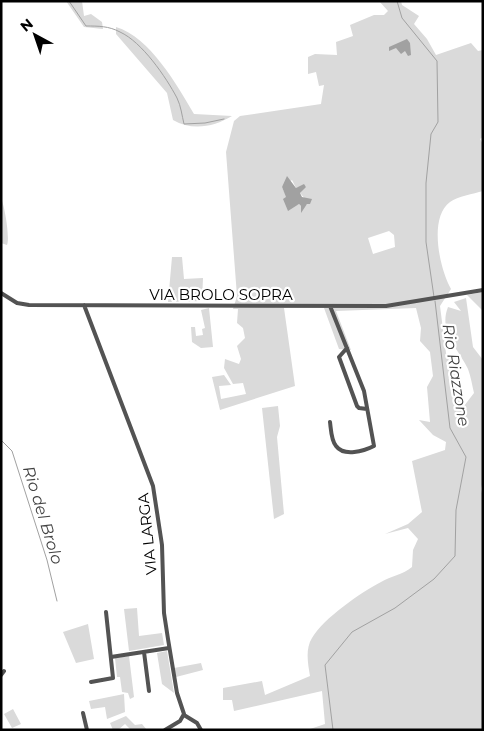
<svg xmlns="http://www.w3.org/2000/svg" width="484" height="731" font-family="Montserrat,sans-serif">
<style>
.green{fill:#dadada;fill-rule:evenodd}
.water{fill:#a1a1a1}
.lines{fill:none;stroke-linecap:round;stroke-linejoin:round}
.stream{stroke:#a1a1a1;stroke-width:1}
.minor{stroke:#535353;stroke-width:4}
.labels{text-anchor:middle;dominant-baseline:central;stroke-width:4.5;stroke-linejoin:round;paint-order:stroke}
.street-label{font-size:15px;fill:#000;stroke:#fff}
.water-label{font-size:16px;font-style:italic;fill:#424242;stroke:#fff}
</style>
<rect width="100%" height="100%" fill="#fff"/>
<path class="green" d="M66,1H82L84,16L91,14L102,22L103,29L84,27Z
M379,1H401L402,5L419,16L414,24L427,39L436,55L471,43L478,51L483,50V137L480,139L483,144V191C473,194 458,196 450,202C428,218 440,270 451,289L440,306L446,353L457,381V399L464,406L474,393C472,385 471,377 468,369C459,349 438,332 448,307L461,311L454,302L466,298L473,347L483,360V480L481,489L483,498V730H307L325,724L322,691L234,711L232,700H223V688L262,681L265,695L310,676C308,664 305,649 312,638C324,618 360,593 381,582C391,576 402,575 412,567L413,550L418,539L408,528L385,534L408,524L422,512L412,461L445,450L446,442L433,435L419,420L430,422L427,387L433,376L430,352L420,341L421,328L416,308L336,311L351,350L339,349L324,308H284L295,386L220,410L212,377L224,375L231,385L219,386L221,399L246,394L243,383L233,384L224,368L225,359L239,364L241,359L237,346L245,338L243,328L237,323L238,309H233L237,296L226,152L234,121L240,116L321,104L324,85L319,86L316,72L308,74V57L315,54L337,55L336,42L353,36L350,25L374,15H384L388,11ZM292,180L296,188L306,186L300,193L306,200H311L303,208L299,204L291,207L282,187ZM389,231L394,235L395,247L373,254L368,238Z
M116,27C150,37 177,85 194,114L232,116C214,127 192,131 173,120L167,93L116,34Z
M2,201C5,209 10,238 7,245L1,243Z
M172,257H182L184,279L203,278L202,301L168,302Z
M483,292V311L467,295Z
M209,308L213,347L201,348L192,342L191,327H195L196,336L203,335L202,329L205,328L201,310Z
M278,406L280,426L277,437L284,514L274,519L262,408Z
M137,608L139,636L162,633L164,645L129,651L124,609Z
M88,624L94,659L76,663L63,632Z
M167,651L174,693L162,684L157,653Z
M129,656L134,697L130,699L128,693L122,692L120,677H117L115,658Z
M201,663L203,670L176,677L174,668Z
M124,694L125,712L107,719L105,707L91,709L89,701Z
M13,709L21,724L12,728L4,714Z
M126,716L135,725L142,724L147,730H131L125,724L118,730H113L110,723Z"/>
<path class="water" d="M407,39L410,43L411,55L408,56L405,51L401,54L396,48L389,51V47Z
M287,176L296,188L304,184L306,187L300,193L302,197L312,199L310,204H307L301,213V206L299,204L288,211L283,199L286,197L282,187Z"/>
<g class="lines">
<path class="stream" d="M69,1L86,26C98,26 109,26 120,32C142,42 166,77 177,98C181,106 182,116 184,124L205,123L224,119
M397,1L402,18L437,61L438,122L431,134L426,183V242L434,297
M1,440L12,451L47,560L57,601
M333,730L325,665L352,632L395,608L434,579L455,556L456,510L466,457L450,428L435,301"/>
<path class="minor" d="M1,293L17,303L29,305L386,306L483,290
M84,305L153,486L162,545L164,613L168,639L177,693L184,714L180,721L165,730
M347,348L339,357L357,406L359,408L367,409
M330,422C331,429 331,440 336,446C344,457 364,451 374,446L364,391L330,306
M144,652L149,691
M111,657L169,648
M1,675L4,671
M91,682L113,678L106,612
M83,713L87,730
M184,715L197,723L201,730"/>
</g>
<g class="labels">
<g class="street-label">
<text x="221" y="294">VIA BROLO SOPRA</text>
<text transform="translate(147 534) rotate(-96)">VIA LARGA</text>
</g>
<g class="water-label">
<text transform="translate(456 375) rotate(81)">Rio Riazzone</text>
<text transform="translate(43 515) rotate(73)">Rio del Brolo</text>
</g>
</g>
<rect width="484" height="731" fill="none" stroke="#000000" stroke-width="5"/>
<g transform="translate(35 35) rotate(320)" stroke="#ffffff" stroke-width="4" paint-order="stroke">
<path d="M0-4L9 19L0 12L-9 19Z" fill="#000000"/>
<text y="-8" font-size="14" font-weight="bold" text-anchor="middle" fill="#000000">N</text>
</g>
</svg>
